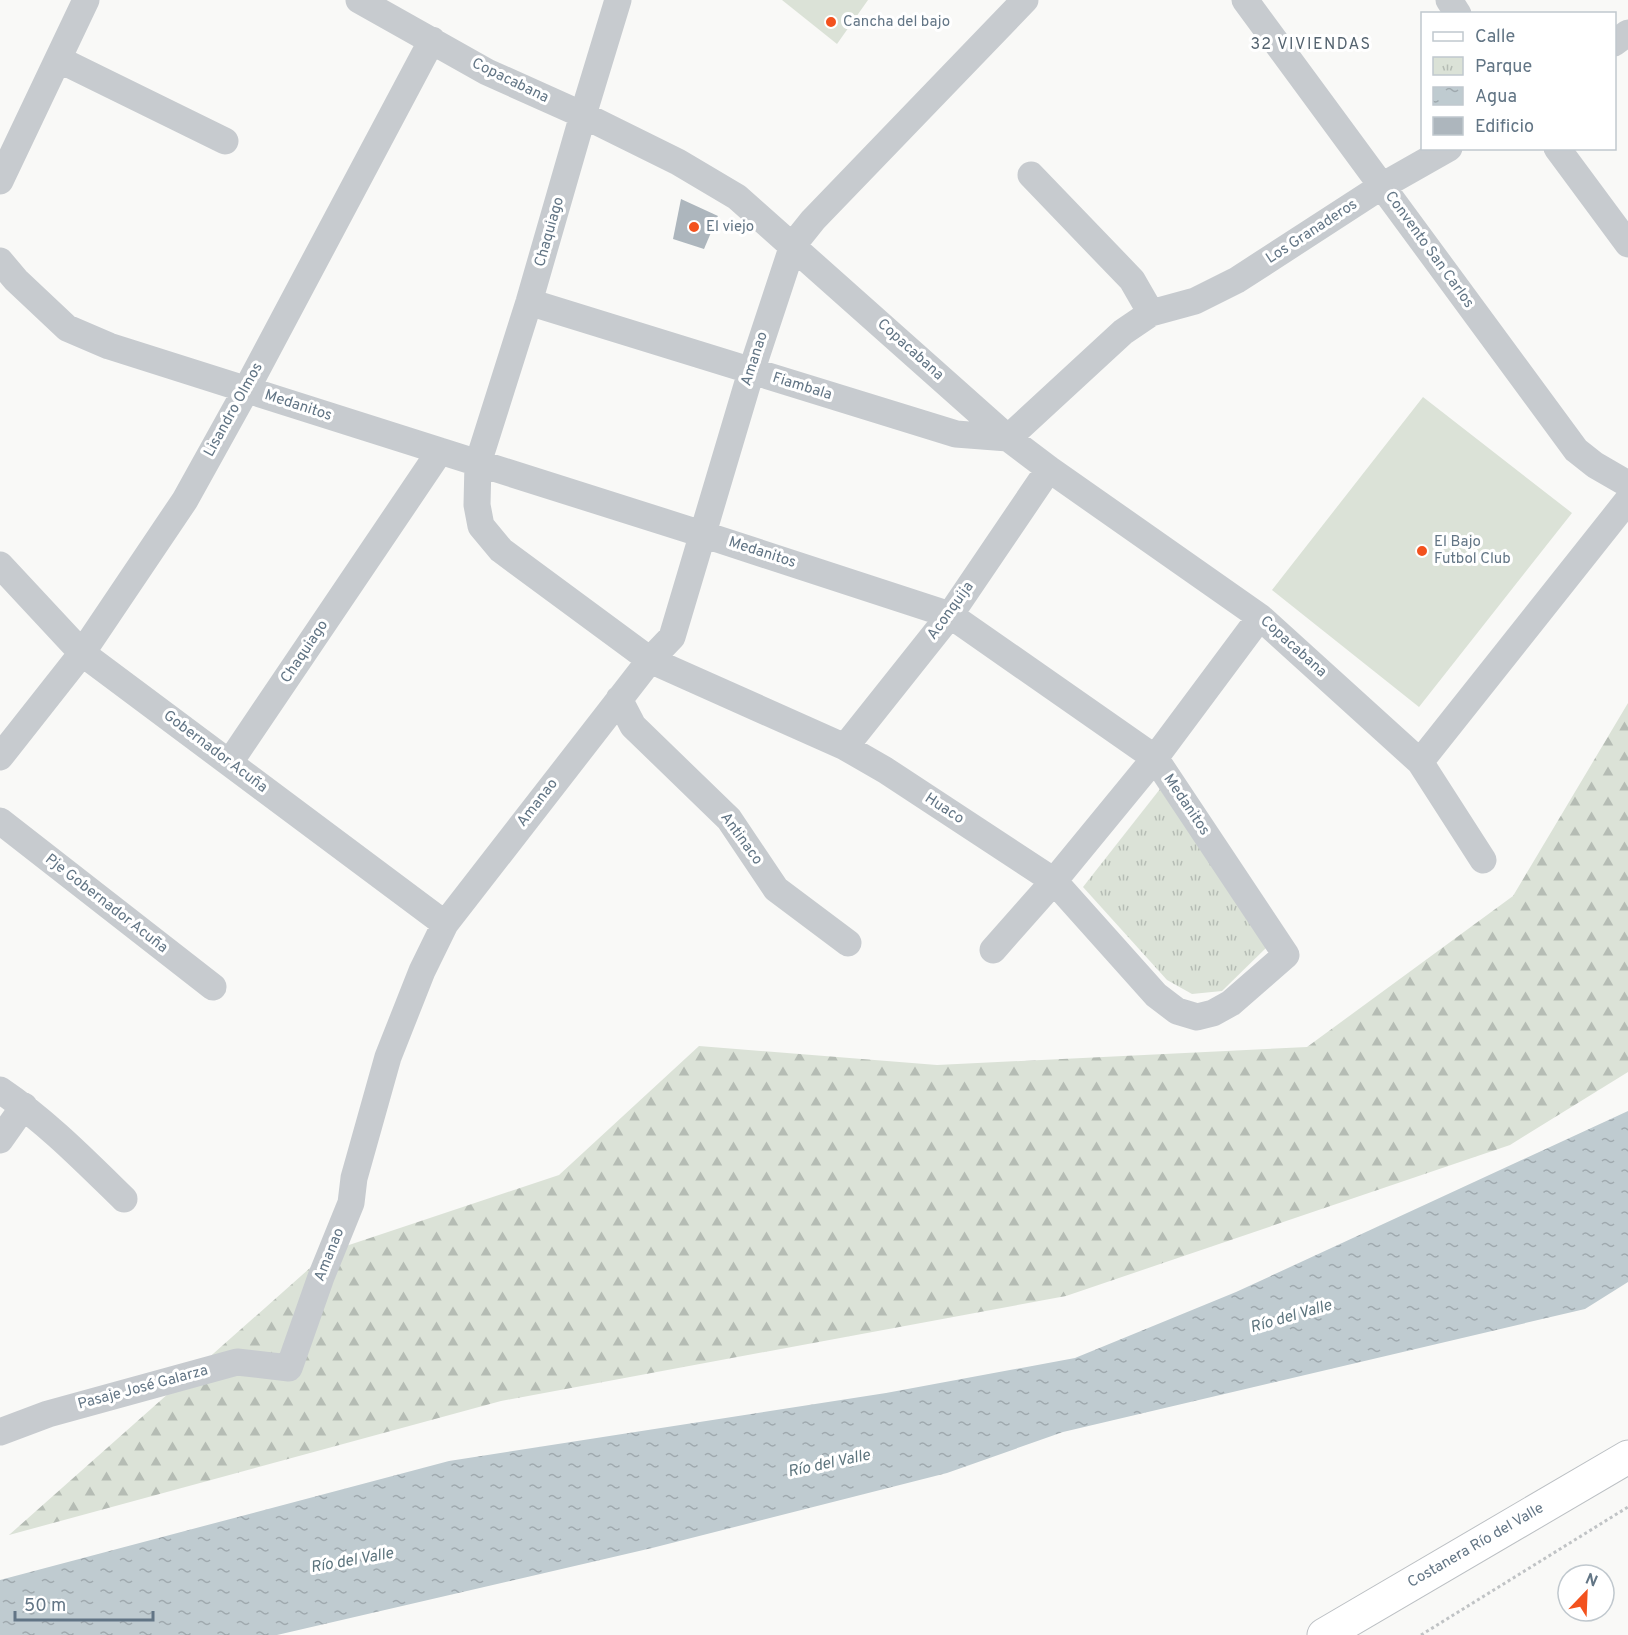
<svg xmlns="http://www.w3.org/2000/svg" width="1628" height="1635" font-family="Overpass,sans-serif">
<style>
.forest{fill:url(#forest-firs)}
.park{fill:url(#park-tufts)}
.garden{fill:#dbe2d7}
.water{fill:url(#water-ripples)}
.building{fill:#adb6bd}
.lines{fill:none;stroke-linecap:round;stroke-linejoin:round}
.major-casing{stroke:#bcc0c4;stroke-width:35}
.path{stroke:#c0c3c5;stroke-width:3;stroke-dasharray:3 3;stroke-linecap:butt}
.minor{stroke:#c7cbcf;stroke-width:27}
.major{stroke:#fff;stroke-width:33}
.poi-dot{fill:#f3521e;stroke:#fff;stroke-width:2}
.labels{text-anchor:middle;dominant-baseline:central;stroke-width:6;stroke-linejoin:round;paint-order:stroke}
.poi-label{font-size:15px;fill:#627585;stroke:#fff;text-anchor:start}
.street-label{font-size:15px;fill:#627585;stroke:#fff}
.neighbourhood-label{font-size:16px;letter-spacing:1.5px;fill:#54636f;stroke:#fff}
.water-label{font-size:16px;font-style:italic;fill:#5d757e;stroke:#fff}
</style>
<defs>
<pattern id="forest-firs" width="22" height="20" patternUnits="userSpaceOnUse" patternTransform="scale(1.5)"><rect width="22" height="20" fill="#dbe2d7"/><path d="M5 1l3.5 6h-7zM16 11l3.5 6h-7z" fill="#b5bcb4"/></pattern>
<pattern id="park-tufts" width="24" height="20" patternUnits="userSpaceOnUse" patternTransform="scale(1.5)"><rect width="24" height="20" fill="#dbe2d7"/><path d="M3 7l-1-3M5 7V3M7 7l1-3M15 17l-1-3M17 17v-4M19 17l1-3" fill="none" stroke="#b5bcb4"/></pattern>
<pattern id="water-ripples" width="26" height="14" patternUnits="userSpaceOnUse" patternTransform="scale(1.5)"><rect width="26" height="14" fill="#bfcbd0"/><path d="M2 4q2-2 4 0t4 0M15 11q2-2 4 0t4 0" fill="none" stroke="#9fa9ae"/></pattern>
</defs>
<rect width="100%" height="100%" fill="#f9f9f7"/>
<path class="forest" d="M1628,703V1072L1510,1145L1066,1296L501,1401L9,1535L328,1252L559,1175L699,1046L937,1065L1307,1047L1513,896Z"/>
<path class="park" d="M1160,789L1269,945L1222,991L1192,994L1167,980L1083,887Z"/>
<path class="garden" d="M782,0H868L837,44Z
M1423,397L1572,513L1419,707L1272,590Z"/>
<path class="water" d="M1628,1111V1282L1585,1309L1063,1432L947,1473L652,1548L277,1635H0V1580L449,1461L886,1393L1075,1358L1236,1292Z"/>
<path class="building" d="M681,199L718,216L704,249L673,239Z"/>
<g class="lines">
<defs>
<path id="major" d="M1324,1635L1628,1457"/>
</defs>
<use href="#major" class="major-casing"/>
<path class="path" d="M1421,1635L1628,1507"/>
<path class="minor" d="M359,0L487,72L583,115L678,162L737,197L1008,438L1049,469L1260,617L1420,762L1483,860
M1245,0L1576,450L1595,465L1628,484
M1449,0L1458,14
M1614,43L1628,33
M58,59L225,141
M1557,148L1628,244
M1031,175L1132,280L1151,313
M0,181L86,0
M0,261L16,280L67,328L109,346L702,534L950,615L1155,758L1286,955L1231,1003L1213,1013L1197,1017L1177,1011L1156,995L1054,881L885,770L845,747L650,660L501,550L481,526L477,505L478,463L529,302L583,115L618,0
M529,302L956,434L1008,438L1123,332L1151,313L1195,301L1237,280L1382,186L1449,148
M0,565L82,653L445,924
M619,699L633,726L729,819L776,889L848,943
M845,747L950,615L1049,469
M0,757L82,653L185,500L246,390L432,40
M230,762L440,451
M1420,762L1628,500
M0,821L213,987
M993,950L1054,881L1155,758L1260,617
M0,1090C46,1121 85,1161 124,1199
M0,1140L24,1106
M0,1432L48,1414L237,1362L289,1368L321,1277L351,1203L354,1178L388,1057L422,971L445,924L650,660L672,637L751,372L793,245L813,220L1025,0"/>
<use href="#major" class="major"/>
</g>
<g class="poi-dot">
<circle cx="831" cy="22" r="6"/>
<circle cx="694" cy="227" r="6"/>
<circle cx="1422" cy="551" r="6"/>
</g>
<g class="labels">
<g class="poi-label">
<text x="843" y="22">Cancha del bajo</text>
<text x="706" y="227">El viejo</text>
<text x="1434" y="542">El Bajo<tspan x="1434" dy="17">Futbol Club</tspan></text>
</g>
<g class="street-label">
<text transform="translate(510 81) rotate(26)">Copacabana</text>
<text transform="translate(550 232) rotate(-74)">Chaquiago</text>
<text transform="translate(1312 232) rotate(-33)">Los Granaderos</text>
<text transform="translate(1429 250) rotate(54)">Convento San Carlos</text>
<text transform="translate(910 350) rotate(42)">Copacabana</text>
<text transform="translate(755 359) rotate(-72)">Amanao</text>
<text transform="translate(802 387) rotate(17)">Fiambala</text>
<text transform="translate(298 406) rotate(18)">Medanitos</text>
<text transform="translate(234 410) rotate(-61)">Lisandro Olmos</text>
<text transform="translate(762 553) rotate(18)">Medanitos</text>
<text transform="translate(951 611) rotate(-54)">Aconquija</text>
<text transform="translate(1293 647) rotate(42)">Copacabana</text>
<text transform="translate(305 652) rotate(-56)">Chaquiago</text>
<text transform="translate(215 752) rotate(37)">Gobernador Acuña</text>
<text transform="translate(538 803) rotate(-52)">Amanao</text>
<text transform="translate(1186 805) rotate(56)">Medanitos</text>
<text transform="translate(944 809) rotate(33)">Huaco</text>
<text transform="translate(741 839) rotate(54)">Antinaco</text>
<text transform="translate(106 904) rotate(38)">Pje Gobernador Acuña</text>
<text transform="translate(330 1255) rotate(-68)">Amanao</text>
<text transform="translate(143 1388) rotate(-15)">Pasaje José Galarza</text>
<text transform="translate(1476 1546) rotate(-30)">Costanera Río del Valle</text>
</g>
<g class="neighbourhood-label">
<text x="1311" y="45">32 VIVIENDAS</text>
</g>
<g class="water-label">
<text transform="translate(1291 1317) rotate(-16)">Río del Valle</text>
<text transform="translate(829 1464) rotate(-12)">Río del Valle</text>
<text transform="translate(352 1561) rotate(-10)">Río del Valle</text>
</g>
</g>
<rect x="1421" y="12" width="195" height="138" fill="#ffffff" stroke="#c0c8ce" stroke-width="1.5"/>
<rect x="1433" y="32" width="30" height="9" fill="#ffffff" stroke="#c0c8ce" stroke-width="1.5"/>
<text x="1475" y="42" font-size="18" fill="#627585">Calle</text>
<rect x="1433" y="57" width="30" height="18" fill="url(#park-tufts)" stroke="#c0c8ce" stroke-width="1.5"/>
<text x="1475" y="72" font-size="18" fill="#627585">Parque</text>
<rect x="1433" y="87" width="30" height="18" fill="url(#water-ripples)" stroke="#c0c8ce" stroke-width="1.5"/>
<text x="1475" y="102" font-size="18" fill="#627585">Agua</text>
<rect x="1433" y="117" width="30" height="18" fill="#adb6bd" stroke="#c0c8ce" stroke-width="1.5"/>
<text x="1475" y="132" font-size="18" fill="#627585">Edificio</text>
<g transform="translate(1586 1593) rotate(23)"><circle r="28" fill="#ffffff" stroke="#c0c8ce" stroke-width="1.5"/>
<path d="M0-4.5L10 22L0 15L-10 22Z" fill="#f3521e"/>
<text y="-9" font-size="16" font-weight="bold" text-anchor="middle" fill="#627585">N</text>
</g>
<path d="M15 1611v9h138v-9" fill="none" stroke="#627585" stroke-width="3"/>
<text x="24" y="1611" font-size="18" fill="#627585" stroke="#ffffff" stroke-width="4.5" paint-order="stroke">50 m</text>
</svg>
